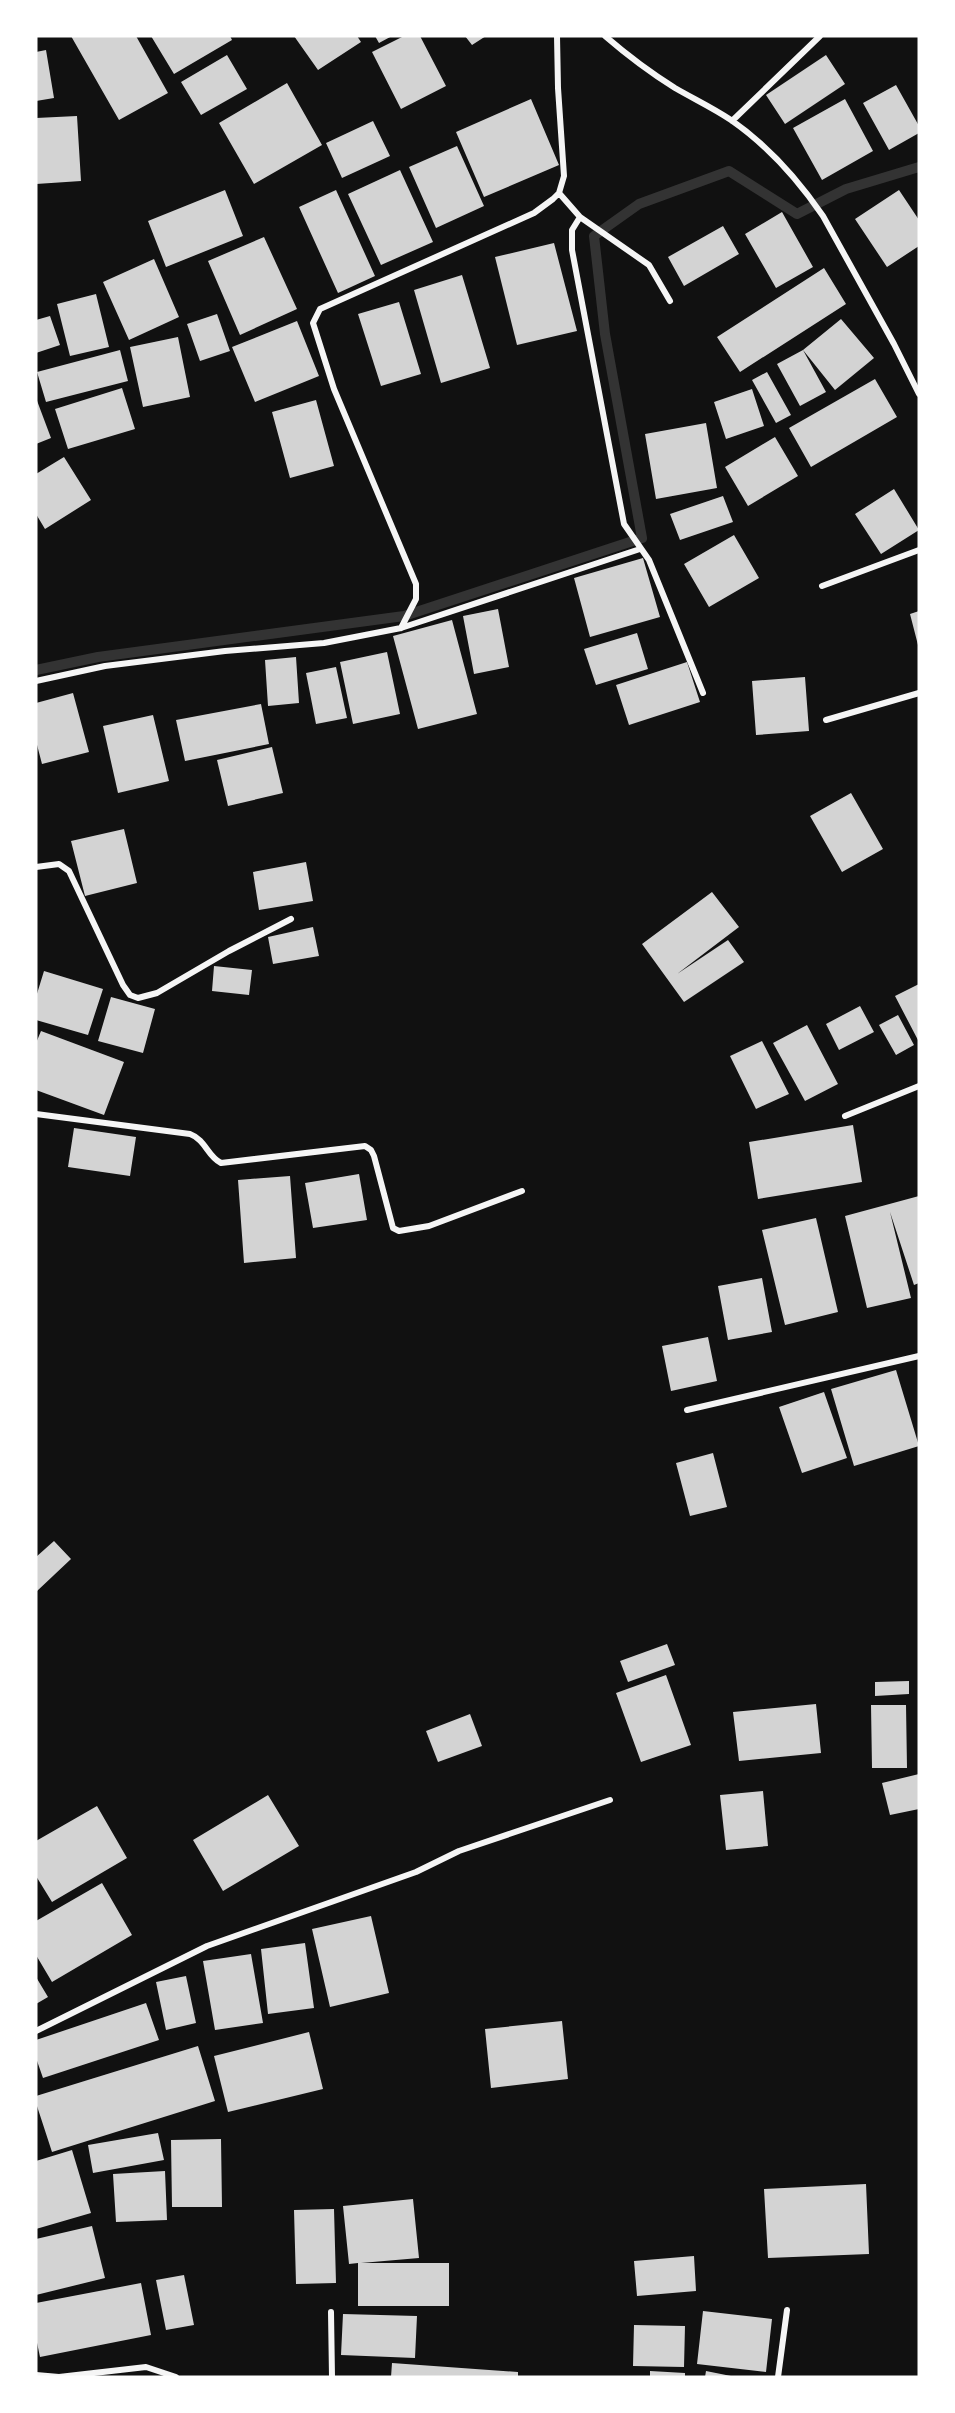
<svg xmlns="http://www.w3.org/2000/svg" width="955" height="2413" font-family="'IBM Plex Sans',sans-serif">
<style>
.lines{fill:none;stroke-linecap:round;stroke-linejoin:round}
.stream{stroke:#333;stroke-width:10}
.building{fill:#d3d3d3}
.minor{stroke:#f5f5f5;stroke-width:6}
</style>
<rect width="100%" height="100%" fill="#111"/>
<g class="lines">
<path class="stream" d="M36,670L98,657L404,616L642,538L605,334L594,236L639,204L729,171L797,214L846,189L919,167"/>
</g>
<path class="building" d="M71,36H136L168,93L119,120Z
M151,36H230L232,40L174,74Z
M294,36H357L361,42L318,70Z
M375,36H392L379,43Z
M404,36H420L446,86L401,109L372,52Z
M465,36H486L472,45Z
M46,50L54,98L36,101V52Z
M227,55L247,89L201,115L181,82Z
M826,55L845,84L785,124L766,95Z
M287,83L322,145L254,184L219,123Z
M896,85L919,126V133L889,150L863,103Z
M531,99L559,165L484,197L456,132Z
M845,99L873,151L822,180L793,128Z
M77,116L81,181L36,184V118Z
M373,121L390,156L342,178L326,143Z
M457,146L484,206L436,228L409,167Z
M400,170L433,242L381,265L348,194Z
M225,190L243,236L166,267L148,221Z
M336,190L375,276L338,293L299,207Z
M899,190L919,220V246L887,267L855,219Z
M782,212L813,267L776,288L745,234Z
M723,226L739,254L684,286L668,257Z
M264,237L297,309L240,335L208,261Z
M554,243L577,331L517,345L495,257Z
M154,259L179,317L129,340L103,282Z
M824,268L846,304L740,372L717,337Z
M462,275L490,368L441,383L414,290Z
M96,294L109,347L70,356L57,304Z
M399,302L421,374L381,386L358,314Z
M217,314L230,351L200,361L187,324Z
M50,316L60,345L36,353V320Z
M841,319L874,358L835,390L803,350L826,392L800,406L777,364L803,350Z
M297,321L319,376L255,402L232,347Z
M178,337L190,397L143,407L130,347Z
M120,350L128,381L46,402L37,372Z
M767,372L791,415L776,423L752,380Z
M875,379L897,417L811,467L789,428Z
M122,388L135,429L68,449L55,409Z
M752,389L764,426L726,439L714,402Z
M36,398L51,438L36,444Z
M316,400L334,466L290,478L272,412Z
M706,423L717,488L656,499L645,434Z
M775,437L798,476L748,506L725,467Z
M64,457L91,500L45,529L36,514V474Z
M894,489L919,530L881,554L855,514Z
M723,496L733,522L680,540L670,514Z
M734,535L759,578L709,607L684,564Z
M643,558L660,617L590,637L574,578Z
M498,609L509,667L474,674L463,616Z
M919,611V645H918L910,614Z
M452,620L477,714L418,729L393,636Z
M637,633L648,669L596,685L584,649Z
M387,652L400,714L353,724L340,662Z
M296,657L299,703L268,706L265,660Z
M687,662L700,702L629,725L616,685Z
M336,667L347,718L316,724L306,673Z
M805,677L809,731L756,735L752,681Z
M73,693L89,752L42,764L36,741V703Z
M261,704L269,744L185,761L176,720Z
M153,715L169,781L118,793L103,726Z
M272,747L283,793L228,806L217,760Z
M851,793L883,849L842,872L810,816Z
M124,829L137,883L85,896L71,841Z
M306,862L313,901L259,910L253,872Z
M712,892L739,927L677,974L728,940L744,962L684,1002L642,944Z
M313,927L319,956L273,964L268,937Z
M214,966L252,970L249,995L212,991Z
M44,971L103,989L88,1035L36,1020V997Z
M919,984V1042L895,996Z
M111,997L155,1009L143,1053L98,1041Z
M860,1006L874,1032L839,1050L826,1024Z
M898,1015L914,1045L896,1055L879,1025Z
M807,1025L838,1084L805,1101L773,1043Z
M41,1031L124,1062L104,1115L36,1090V1043Z
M762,1041L789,1094L756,1109L730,1056Z
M853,1125L862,1182L758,1199L749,1142Z
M74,1128L136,1137L130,1176L68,1167Z
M359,1174L367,1220L313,1228L305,1183Z
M290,1176L296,1258L244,1263L238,1180Z
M919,1196V1283L914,1285L890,1212L911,1298L867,1308L845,1216Z
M816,1218L838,1312L785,1325L762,1230Z
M762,1278L772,1332L728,1340L718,1286Z
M708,1337L717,1381L671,1391L662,1346Z
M896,1370L919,1446L854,1466L831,1389Z
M824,1392L847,1458L802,1473L779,1407Z
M713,1453L727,1507L690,1516L676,1463Z
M54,1541L71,1559L36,1592V1557Z
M667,1644L675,1665L628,1682L620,1661Z
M666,1675L691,1745L641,1762L616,1693Z
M909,1681V1694L875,1696V1682Z
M816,1704L821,1753L739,1761L733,1712Z
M871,1705H906L907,1768H872Z
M470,1714L482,1746L438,1762L426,1731Z
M919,1774V1809L890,1815L882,1783Z
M763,1791L768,1846L726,1850L720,1795Z
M268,1795L299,1846L223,1891L193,1840Z
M97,1806L127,1858L52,1902L36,1876V1841Z
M102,1883L132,1935L52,1982L36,1955V1921Z
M371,1916L389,1993L330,2007L312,1929Z
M305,1943L314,2008L268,2014L261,1949Z
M251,1954L263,2023L215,2030L203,1961Z
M186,1976L196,2023L166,2030L156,1982Z
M36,1977L48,1997L36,2004Z
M146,2003L159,2040L43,2078L36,2058V2040Z
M562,2021L568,2079L491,2088L485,2029Z
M309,2032L323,2089L228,2112L214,2056Z
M198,2046L215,2101L52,2152L36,2103V2096Z
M158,2133L164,2160L93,2173L88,2145Z
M221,2139L222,2207H172L171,2140Z
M72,2150L91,2213L36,2229V2161Z
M165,2171L167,2220L116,2222L113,2174Z
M866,2184L869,2254L768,2258L764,2189Z
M413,2199L419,2258L361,2263H449V2306H358V2263L349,2264L343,2206Z
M334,2209L336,2283L296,2284L294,2210Z
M92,2226L105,2278L36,2295V2239Z
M694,2256L696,2291L637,2296L634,2261Z
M184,2275L194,2325L166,2330L156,2280Z
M141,2283L151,2335L40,2357L36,2338V2303Z
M703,2311L772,2319L766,2372L697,2364Z
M343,2314L417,2316L415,2358L341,2355Z
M634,2325L685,2326L684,2367L633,2366Z
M392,2363L518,2372V2377H391Z
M650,2371L685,2373V2377H650Z
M706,2371L731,2376L730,2377H705Z"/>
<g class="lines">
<path class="minor" d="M605,36C627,55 651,73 675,88C694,99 713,108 731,120C767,145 799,181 823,216L894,344L919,394
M732,121L820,36
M559,193L580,217L649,265L670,301
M580,217L572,230V250L624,524L649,560L703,693
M822,586L919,550
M401,628L416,599V584L334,389L313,323L320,309L534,213L553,199L559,193L564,176L558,88L557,36
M36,681L105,666L225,651L324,643L401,628L640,549
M826,720L919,693
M36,867L59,864L69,871L123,985L130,995L138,998L157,993L229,951L291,919
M36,1114L190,1134C206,1140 207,1156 221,1163L365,1146L371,1150L374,1156L393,1228L399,1231L429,1226L522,1191
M845,1116L919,1086
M687,1410L919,1356
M36,2031L207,1946L416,1872L459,1851L610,1800
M331,2312L332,2377
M36,2375L59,2377L146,2367L176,2377
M778,2377L787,2310"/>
</g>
<rect width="955" height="2413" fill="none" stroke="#ffffff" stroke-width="75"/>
</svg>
